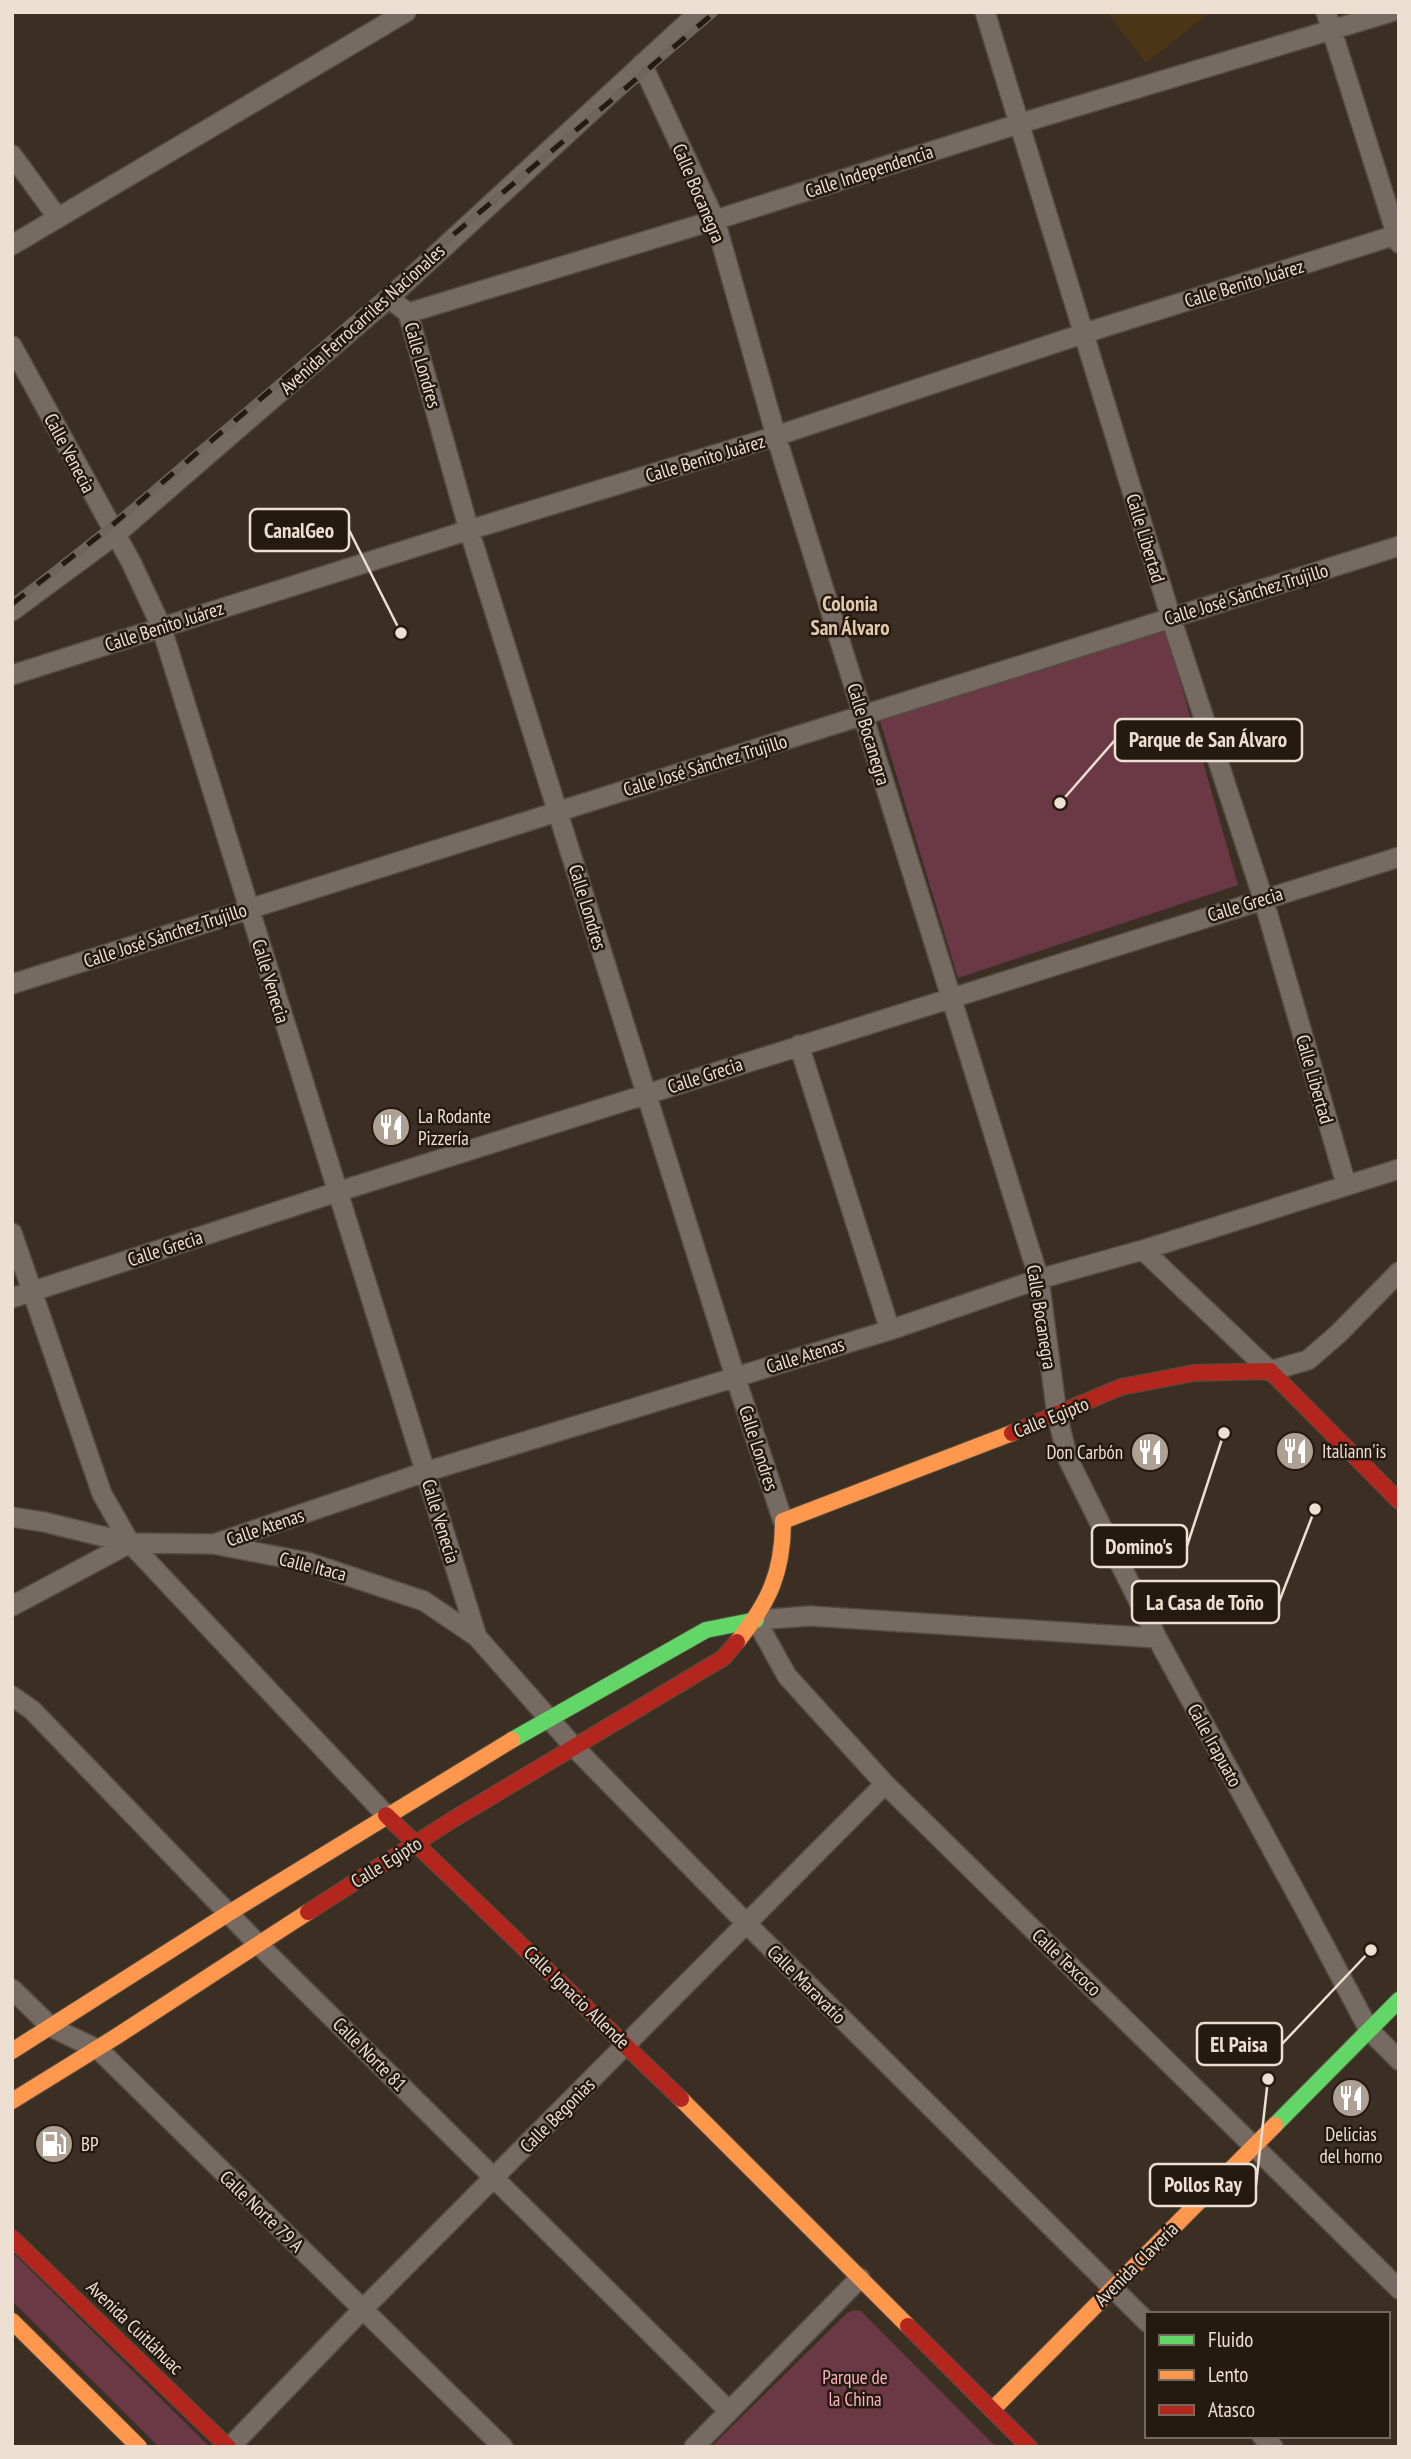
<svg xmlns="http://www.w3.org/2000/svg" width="1411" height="2459" font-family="'PT Sans Narrow',sans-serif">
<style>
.built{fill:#4d3518}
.green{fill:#6b3845}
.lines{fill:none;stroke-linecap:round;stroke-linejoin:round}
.street-casing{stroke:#554c41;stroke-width:22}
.fast-casing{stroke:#554c41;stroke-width:18}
.slow-casing{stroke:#554c41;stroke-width:18}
.jam-casing{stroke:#554c41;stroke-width:18}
.street{stroke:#756b62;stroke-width:19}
.fast{stroke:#63d668;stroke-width:16}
.slow{stroke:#ff974d;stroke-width:16}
.jam{stroke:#b3261e;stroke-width:16}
.rail-casing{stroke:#6e665c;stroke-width:8}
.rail{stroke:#241a10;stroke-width:5;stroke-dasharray:16;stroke-linecap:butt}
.labels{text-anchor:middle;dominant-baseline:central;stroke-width:5;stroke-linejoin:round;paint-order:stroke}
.street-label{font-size:19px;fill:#eddfd1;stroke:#241a10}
.poi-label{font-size:19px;fill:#eddfd1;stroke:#241a10;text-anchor:start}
.park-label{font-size:19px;fill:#feb0c5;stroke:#241a10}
.neighbourhood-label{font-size:21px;font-weight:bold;fill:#e3c8ad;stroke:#241a10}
.leader{fill:none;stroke:#eddfd1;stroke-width:2.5}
.callout-dot{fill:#eddfd1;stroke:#241a10;stroke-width:2.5}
.callout{fill:#241a10;stroke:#eddfd1;stroke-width:2.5}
.callout-label{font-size:21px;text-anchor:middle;font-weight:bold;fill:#eddfd1}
</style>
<rect width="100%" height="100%" fill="#3a2f22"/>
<path class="built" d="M1107,12H1210L1146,63Z"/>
<path class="green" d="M1165,628L1238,885L958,978L880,721Z
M12,2252L210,2447H159L12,2301Z
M854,2310L861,2311L996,2447H711L847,2313Z"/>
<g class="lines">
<defs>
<path id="street" d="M985,12L1171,618L1263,898L1346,1184
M1326,12L1399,243
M642,64L715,220L776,436L1039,1279L1057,1415L1068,1459L1157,1638L1307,1913L1369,2030L1399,2060
M12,155L58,218
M12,245L406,12
M389,298L408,313L469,530L735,1376L783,1521
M408,313L715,220L1018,124L1391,12
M12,346L131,562L161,626L477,1637
M12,611L115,535L389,298L699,12
M12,675L469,530L776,436L1082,334L1399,234
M12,984L1399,546
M799,1045L890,1330
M12,1233L102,1494L130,1543L386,1815
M1143,1250L1270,1371L1308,1360L1338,1334L1399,1272
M12,1298L337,1192L1399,857
M12,1517L44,1522L130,1543L213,1544L307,1562L424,1601L477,1637L575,1748L747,1924L1147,2322
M214,1544L425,1472L890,1330L1039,1279L1143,1250L1399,1169
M12,1606L130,1543
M1157,1638L810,1616L756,1620L787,1676L885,1784L1399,2289
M12,1696L32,1710L258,1944L729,2411
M12,1989L51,2027L99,2050L503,2447
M1262,2436L1273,2447
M230,2447L363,2309L885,1784
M694,2447L860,2278"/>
<path id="fast" d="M512,1740L706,1630L756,1620
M1275,2125L1399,2000"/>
<path id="slow" d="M737,1642C769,1602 783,1573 783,1521L1012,1433
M12,2051L229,1913L512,1740
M681,2099L908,2326
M12,2101L114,2038L308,1912
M12,2321L139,2447
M992,2410L1275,2125"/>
<path id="jam" d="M1012,1433L1121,1387L1194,1373L1270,1371L1399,1501
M386,1815L681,2099
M308,1912L452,1820L723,1658L737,1642
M12,2238L228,2447
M908,2326L1029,2447"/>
</defs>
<use href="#street" class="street-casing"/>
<use href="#fast" class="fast-casing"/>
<use href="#slow" class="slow-casing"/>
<use href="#jam" class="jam-casing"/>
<use href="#street" class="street"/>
<use href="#fast" class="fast"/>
<use href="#slow" class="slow"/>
<use href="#jam" class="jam"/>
<defs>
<path id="rail" d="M12,604L110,527L715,12"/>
</defs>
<use href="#rail" class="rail-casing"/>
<use href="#rail" class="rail"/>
</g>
<defs>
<symbol id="restaurant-disc" viewBox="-11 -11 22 22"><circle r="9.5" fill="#aea194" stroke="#241a10"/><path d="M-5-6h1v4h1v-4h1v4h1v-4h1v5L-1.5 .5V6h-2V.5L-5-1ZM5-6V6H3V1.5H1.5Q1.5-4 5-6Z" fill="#fff"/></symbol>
<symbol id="fuel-disc" viewBox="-11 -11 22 22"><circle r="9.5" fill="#aea194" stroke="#241a10"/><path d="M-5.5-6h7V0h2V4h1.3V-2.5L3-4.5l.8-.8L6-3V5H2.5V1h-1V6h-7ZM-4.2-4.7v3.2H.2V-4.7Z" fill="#fff"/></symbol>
</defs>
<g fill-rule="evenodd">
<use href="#restaurant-disc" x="369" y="1105" width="44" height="44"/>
<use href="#restaurant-disc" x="1273" y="1429" width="44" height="44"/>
<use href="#restaurant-disc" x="1128" y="1430" width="44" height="44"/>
<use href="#restaurant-disc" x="1329" y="2076" width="44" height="44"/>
<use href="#fuel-disc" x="32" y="2122" width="44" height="44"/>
</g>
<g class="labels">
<g class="street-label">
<text transform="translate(869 171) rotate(-18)">Calle Independencia</text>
<text transform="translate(699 193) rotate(67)">Calle Bocanegra</text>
<text transform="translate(1244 283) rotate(-17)">Calle Benito Juárez</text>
<text transform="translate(362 319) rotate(-42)">Avenida Ferrocarriles Nacionales</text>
<text transform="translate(423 365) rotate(74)">Calle Londres</text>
<text transform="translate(70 453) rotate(62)">Calle Venecia</text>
<text transform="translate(705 458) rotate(-17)">Calle Benito Juárez</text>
<text transform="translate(1146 538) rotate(73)">Calle Libertad</text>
<text transform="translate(1246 594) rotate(-17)">Calle José Sánchez Trujillo</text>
<text transform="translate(164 626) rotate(-18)">Calle Benito Juárez</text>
<text transform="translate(869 734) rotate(73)">Calle Bocanegra</text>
<text transform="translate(705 765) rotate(-17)">Calle José Sánchez Trujillo</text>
<text transform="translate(1245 904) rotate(-17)">Calle Grecia</text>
<text transform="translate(588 907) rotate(73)">Calle Londres</text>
<text transform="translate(165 935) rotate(-18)">Calle José Sánchez Trujillo</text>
<text transform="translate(271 981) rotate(73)">Calle Venecia</text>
<text transform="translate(705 1075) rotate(-18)">Calle Grecia</text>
<text transform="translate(1315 1079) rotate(74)">Calle Libertad</text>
<text transform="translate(165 1248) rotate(-18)">Calle Grecia</text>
<text transform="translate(1042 1317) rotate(81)">Calle Bocanegra</text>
<text transform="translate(805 1355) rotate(-17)">Calle Atenas</text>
<text transform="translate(1051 1417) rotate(-22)">Calle Egipto</text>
<text transform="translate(759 1448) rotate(72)">Calle Londres</text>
<text transform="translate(441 1521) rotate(73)">Calle Venecia</text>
<text transform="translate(265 1527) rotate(-19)">Calle Atenas</text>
<text transform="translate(313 1566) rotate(14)">Calle Itaca</text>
<text transform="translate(1215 1745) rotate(61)">Calle Irapuato</text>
<text transform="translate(386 1862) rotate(-32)">Calle Egipto</text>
<text transform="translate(1067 1962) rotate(44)">Calle Texcoco</text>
<text transform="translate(807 1984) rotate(45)">Calle Maravatío</text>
<text transform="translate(577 1997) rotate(44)">Calle Ignacio Allende</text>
<text transform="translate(370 2054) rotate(45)">Calle Norte 81</text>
<text transform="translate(557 2115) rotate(-45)">Calle Begonias</text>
<text transform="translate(262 2211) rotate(44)">Calle Norte 79 A</text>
<text transform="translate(1136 2264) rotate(-45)">Avenida Clavería</text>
<text transform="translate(135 2327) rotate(44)">Avenida Cuitláhuac</text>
</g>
<g class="poi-label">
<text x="418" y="1116">La Rodante<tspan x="418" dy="22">Pizzería</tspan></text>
<text x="1322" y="1451">Italiann'is</text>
<text x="1123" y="1452" text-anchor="end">Don Carbón</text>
<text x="1351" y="2134" text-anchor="middle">Delicias<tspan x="1351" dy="22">del horno</tspan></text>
<text x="81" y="2144">BP</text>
</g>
<g class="park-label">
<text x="855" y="2377">Parque de<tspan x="855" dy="22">la China</tspan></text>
</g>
<g class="neighbourhood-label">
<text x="850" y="603">Colonia<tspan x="850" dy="24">San Álvaro</tspan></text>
</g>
</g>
<path class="leader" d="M401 633L349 530M1060 803L1115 740M1224 1433L1187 1546M1315 1509L1279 1602M1371 1950L1282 2044M1268 2079L1256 2185"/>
<g class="callout-dot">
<circle cx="401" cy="633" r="7"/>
<circle cx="1060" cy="803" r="7"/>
<circle cx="1224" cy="1433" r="7"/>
<circle cx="1315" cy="1509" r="7"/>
<circle cx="1371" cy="1950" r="7"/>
<circle cx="1268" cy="2079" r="7"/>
</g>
<g class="callout">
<rect x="250" y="509" width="99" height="42" rx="7"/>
<rect x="1115" y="719" width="187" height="42" rx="7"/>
<rect x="1092" y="1525" width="95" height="42" rx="7"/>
<rect x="1132" y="1581" width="147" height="42" rx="7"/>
<rect x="1197" y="2023" width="85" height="42" rx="7"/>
<rect x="1150" y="2164" width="106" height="42" rx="7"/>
</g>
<g class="callout-label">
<text x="299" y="538">CanalGeo</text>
<text x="1208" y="747">Parque de San Álvaro</text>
<text x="1139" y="1554">Domino's</text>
<text x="1205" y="1610">La Casa de Toño</text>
<text x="1239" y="2052">El Paisa</text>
<text x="1203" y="2192">Pollos Ray</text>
</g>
<rect width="1411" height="2459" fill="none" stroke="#eddfd1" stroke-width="28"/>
<rect x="1145" y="2312" width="245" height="126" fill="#241a10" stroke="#74695d" stroke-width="2"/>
<rect x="1159" y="2335" width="35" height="10" fill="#63d668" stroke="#74695d" stroke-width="2"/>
<text x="1208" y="2347" font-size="21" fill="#eddfd1">Fluido</text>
<rect x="1159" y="2370" width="35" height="10" fill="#ff974d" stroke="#74695d" stroke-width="2"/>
<text x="1208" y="2382" font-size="21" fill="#eddfd1">Lento</text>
<rect x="1159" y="2405" width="35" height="10" fill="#b3261e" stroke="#74695d" stroke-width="2"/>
<text x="1208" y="2417" font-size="21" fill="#eddfd1">Atasco</text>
</svg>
